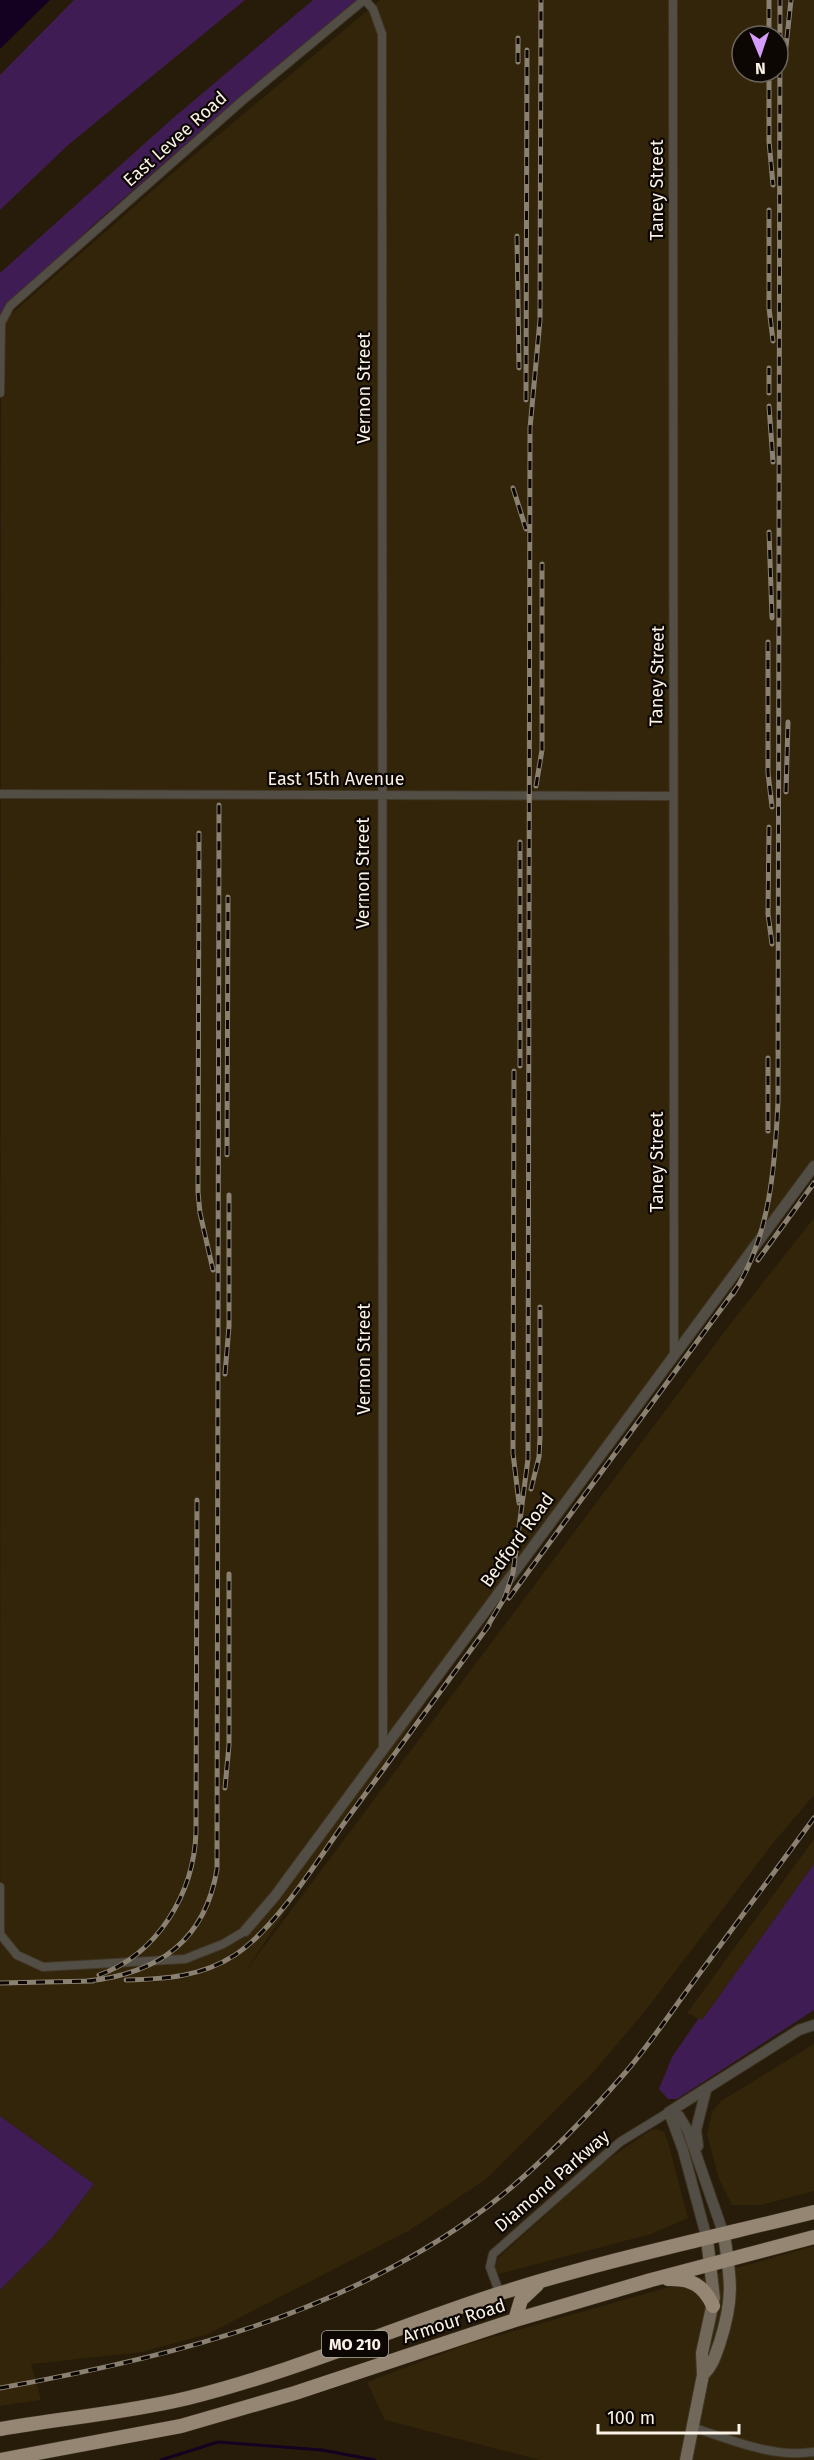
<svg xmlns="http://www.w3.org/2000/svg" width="814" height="2460" font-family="'Fira Sans',sans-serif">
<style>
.built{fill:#33250a;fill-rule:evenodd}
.green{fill:#401c54}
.water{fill:#140020}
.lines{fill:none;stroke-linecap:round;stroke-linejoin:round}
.stream{stroke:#140020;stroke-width:3}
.minor-casing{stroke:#403624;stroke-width:10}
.tertiary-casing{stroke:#403624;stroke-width:12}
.secondary-casing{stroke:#403624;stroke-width:14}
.trunk-casing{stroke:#403624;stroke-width:15}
.minor{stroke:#534e45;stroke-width:8}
.tertiary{stroke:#534e45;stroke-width:10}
.secondary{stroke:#71685a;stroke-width:12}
.trunk{stroke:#948672;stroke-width:14}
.rail-casing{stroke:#8b8172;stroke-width:5}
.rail{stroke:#0c0702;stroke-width:3;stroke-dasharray:9;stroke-linecap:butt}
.labels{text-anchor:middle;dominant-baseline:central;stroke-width:4.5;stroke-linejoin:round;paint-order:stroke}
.shield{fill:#0c0702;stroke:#b3aca2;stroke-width:1.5}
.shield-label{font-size:16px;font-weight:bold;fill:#faf2e6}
.street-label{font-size:18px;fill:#faf2e6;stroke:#0c0702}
</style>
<rect width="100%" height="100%" fill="#271c09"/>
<path class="built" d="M380,0H814V1167L513,1573L244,1973L731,1323L814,1218V1795L774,1842L645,2011L590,2076L486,2179L410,2230L208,2334L142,2352L31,2364L41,2400L0,2406V2290L52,2238L94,2184L0,2116L1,323L167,178ZM742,36H778V72H742Z
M814,1839V1864L702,2020L687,2013Z
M814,2044V2191L761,2205H732L719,2179L707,2134L712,2112L721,2101Z
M658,2129L664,2132L668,2142L688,2218L651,2234L495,2275L494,2269L498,2258L604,2162L651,2130Z
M814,2246V2460H540L385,2420L367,2382L468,2344Z"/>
<path class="green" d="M74,0H245L68,145L0,210V75Z
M313,0H359L204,128L92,226L0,315V273L172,119Z
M814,1864V2010L677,2099H668L659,2089L672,2057L699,2018L702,2020Z
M0,2116L94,2184L52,2238L0,2290Z"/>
<path class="water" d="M0,0H50L0,49Z"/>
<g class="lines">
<path class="stream" d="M161,2460L218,2442L322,2450L375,2460"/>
<defs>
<path id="minor" d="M365,0L373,9L382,34L383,1751
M673,0L674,1352
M0,393L1,323L10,306L242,101L364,0
M0,794L673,796
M0,1887V1934L17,1955L43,1967L185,1959L223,1944L245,1931
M500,2294L490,2267L493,2254L620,2142L669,2112
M692,2427C731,2440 772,2458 814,2452"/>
<path id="tertiary" d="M245,1931L275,1896L814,1166
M669,2112L799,2030L814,2025
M669,2112L679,2116L688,2131L724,2235
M669,2112L683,2150L707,2239
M698,2146L696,2130L706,2090"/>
<path id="secondary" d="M703,2375C713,2365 715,2356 720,2342C734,2298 731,2280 724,2235
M686,2460L703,2375L702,2353L714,2298L707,2239"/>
<path id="trunk" d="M668,2279C690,2278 704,2285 713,2306
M515,2320L521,2300L537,2285
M0,2429C63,2418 126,2413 188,2398C293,2372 394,2328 498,2294C601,2261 709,2238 814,2212
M0,2460L181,2426L295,2393L515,2320L651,2280L814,2237"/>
</defs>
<use href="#minor" class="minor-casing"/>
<use href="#tertiary" class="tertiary-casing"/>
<use href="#secondary" class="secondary-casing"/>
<use href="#trunk" class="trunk-casing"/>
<use href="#minor" class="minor"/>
<use href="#tertiary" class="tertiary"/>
<use href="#secondary" class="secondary"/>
<use href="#trunk" class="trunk"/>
<defs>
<path id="rail" d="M769,36V0
M785,56L791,0
M518,62V38
M769,72V141L773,185
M769,210V308L773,341
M517,236L519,368
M769,393V368
M526,400L527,50
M769,406L773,462
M513,488L526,529
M769,532L772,618
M768,642V773L772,807
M536,786L542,750V564
M786,792L788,722
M769,827L768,914L772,944
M199,833L198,1192L200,1213L213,1270
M520,842V1066
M768,1058V1131
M514,1071L513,1453L519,1503
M227,1155L228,897
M758,1260L814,1183
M733,1294C770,1238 775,1167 778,1101L780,0
M225,1374L229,1326V1195
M531,1489L539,1457L540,1437V1307
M509,1598L738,1286
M484,1632L505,1597L513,1573L528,1459L530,428L540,320L541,0
M225,1788L229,1745V1574
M99,1975C158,1954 194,1893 196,1832L197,1500
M126,1980C165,1979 201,1977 235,1955C277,1927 317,1861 347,1819C394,1754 442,1690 489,1625
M87,1981C157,1974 205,1942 217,1869L219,805
M0,1983L93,1981
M0,2388C173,2357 345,2314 487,2207C538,2168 583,2121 625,2073C649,2045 669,2015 691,1985C732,1930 773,1874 814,1818"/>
</defs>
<use href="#rail" class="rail-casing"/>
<use href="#rail" class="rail"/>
</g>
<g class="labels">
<rect class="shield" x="322" y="2331" width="66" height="26" rx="4.5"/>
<g class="shield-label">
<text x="355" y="2344">MO 210</text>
</g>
<g class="street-label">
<text transform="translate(175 139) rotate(-42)">East Levee Road</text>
<text transform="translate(657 190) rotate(-90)">Taney Street</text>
<text transform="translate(364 388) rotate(-90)">Vernon Street</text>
<text transform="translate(657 676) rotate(-89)">Taney Street</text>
<text x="336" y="779">East 15th Avenue</text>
<text transform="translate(363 873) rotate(-90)">Vernon Street</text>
<text transform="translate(657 1162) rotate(-90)">Taney Street</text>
<text transform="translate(364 1359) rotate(-90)">Vernon Street</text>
<text transform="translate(517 1540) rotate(-54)">Bedford Road</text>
<text transform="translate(552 2181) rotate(-41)">Diamond Parkway</text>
<text transform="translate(454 2321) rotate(-18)">Armour Road</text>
</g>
</g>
<g transform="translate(760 54) rotate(178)"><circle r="28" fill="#0c0702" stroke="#6b655d" stroke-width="1.5"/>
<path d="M0-4.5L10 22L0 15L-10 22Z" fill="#d59cfb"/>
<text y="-9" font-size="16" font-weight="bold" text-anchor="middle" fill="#faf2e6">N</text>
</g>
<path d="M598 2424v9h141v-9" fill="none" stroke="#faf2e6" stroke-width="3"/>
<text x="607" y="2424" font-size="18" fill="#faf2e6" stroke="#0c0702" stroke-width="4.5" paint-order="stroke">100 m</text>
</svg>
